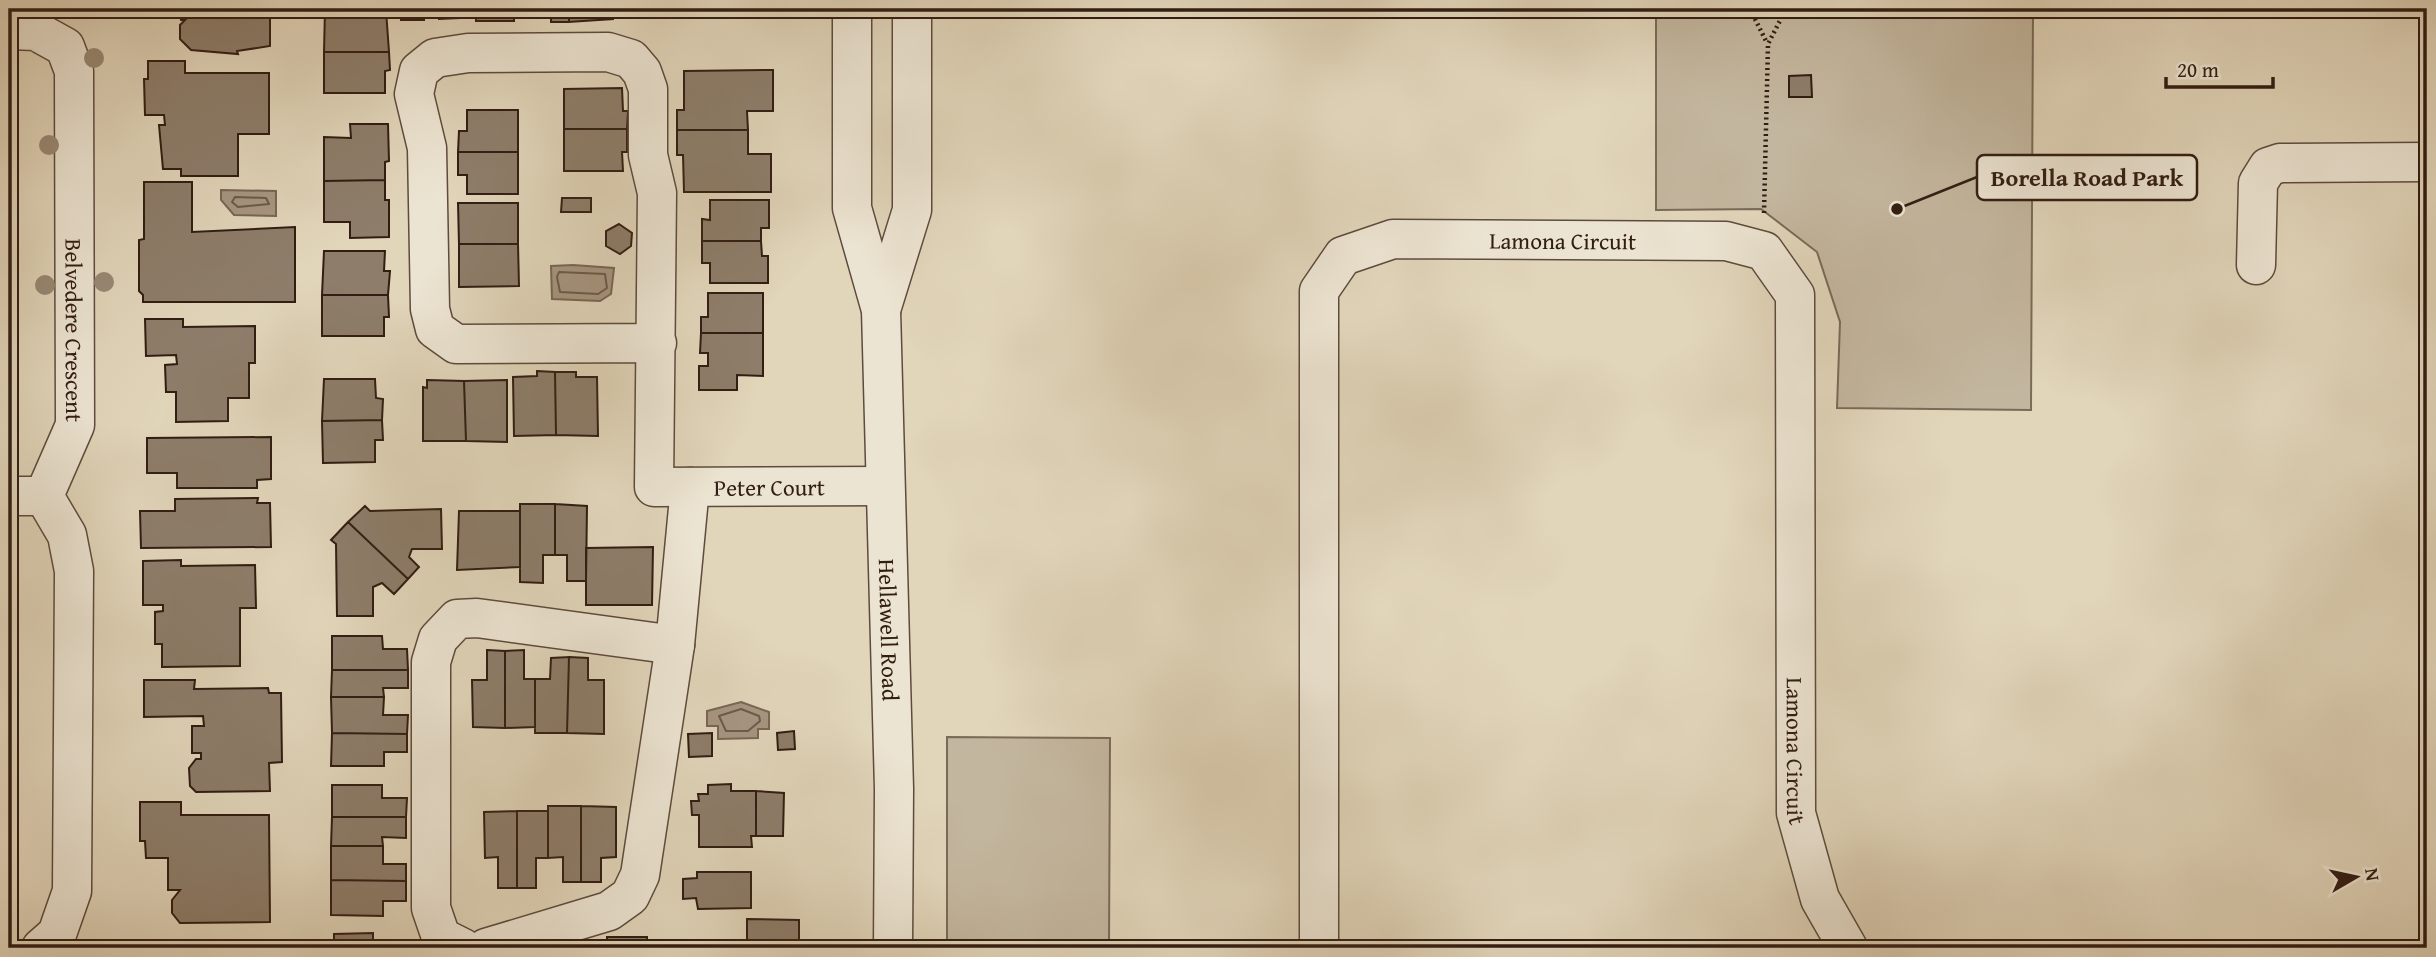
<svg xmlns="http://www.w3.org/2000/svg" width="2436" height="957" font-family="'Gentium Book Plus',serif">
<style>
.green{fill:#c3b69e;stroke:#7a6a58;stroke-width:2}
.water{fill:#a69681;stroke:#786655;stroke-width:2}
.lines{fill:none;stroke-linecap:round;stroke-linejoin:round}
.shore{stroke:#6c5a4a;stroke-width:2}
.building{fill:#8d7d6a;stroke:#321d13;stroke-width:2}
.minor-casing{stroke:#5e4b3d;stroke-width:41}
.path{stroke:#321d13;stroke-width:4.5;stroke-dasharray:2 3.5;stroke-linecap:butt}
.minor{stroke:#ece4d2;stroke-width:38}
.tree{fill:#998975}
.labels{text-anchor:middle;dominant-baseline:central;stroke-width:7;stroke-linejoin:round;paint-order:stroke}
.street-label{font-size:23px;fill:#321d13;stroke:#ece4d2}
.leader{fill:none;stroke:#321d13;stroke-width:2.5}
.callout-dot{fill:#321d13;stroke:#ece4d2;stroke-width:2.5}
.callout{fill:#ece4d2;stroke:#321d13;stroke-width:2.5}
.callout-label{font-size:24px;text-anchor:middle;font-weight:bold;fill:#321d13}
</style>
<rect width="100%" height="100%" fill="#e1d5ba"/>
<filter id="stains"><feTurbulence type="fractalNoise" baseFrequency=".00286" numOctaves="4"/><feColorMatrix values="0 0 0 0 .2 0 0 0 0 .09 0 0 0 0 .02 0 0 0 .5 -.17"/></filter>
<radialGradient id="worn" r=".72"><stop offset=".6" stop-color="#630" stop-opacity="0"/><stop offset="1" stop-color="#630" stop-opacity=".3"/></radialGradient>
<path class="green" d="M1656,9H2033L2031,410L1837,408L1840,322L1817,252L1761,209L1656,210Z
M947,737L1110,738L1109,948H947Z"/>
<path class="water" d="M221,190L276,191V216L234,215L221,200Z
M573,265L614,268L611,294L600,301L552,299L551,266Z
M741,702L769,712V729H758V738L718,739V726H707V711Z"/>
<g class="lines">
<path class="shore" d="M235,197L266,198L269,204L238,207L232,202Z
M559,272L605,274L607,288L598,294L560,292L557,277Z
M741,709L759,716L760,721L748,731H726L719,716Z"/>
</g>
<path class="building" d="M181,9H270V46L237,51L238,54L191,50L180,39V25L185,20H181Z
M325,9L386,10L389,52H324Z
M401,9H460V18L439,19V12L423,11L424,20H401Z
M460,9H514V21H476V18H460Z
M529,9H569V22H551V18H529Z
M569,9H613V19L569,22Z
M324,52H389L390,70L385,71V93H324Z
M148,61H185V73H269V134H238V176H181V169H163L159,125H165L164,115H145L144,79H148Z
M773,70V111H747L748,130H677V110H684V71Z
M1811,75L1812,97H1789V76Z
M622,88L623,111H628L627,129H564V89Z
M467,110H518V152H458L459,131H467Z
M350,124H388L389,161L385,162V180L324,181V137L351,138Z
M564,129H627V152H622L623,171H564Z
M677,130H748V154H771V192H684L683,155H677Z
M458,152H518V194H467V175H458Z
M385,180V200H389V237L350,238V222H324V181Z
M144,182H192V232L295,227V302H143V295L139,291V240L144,239Z
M562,198H591V212H561Z
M710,200H769V228H761V241H702V219L710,220Z
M458,203H518V244H459Z
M619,224L632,233L631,246L620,254L606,246V231Z
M702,241H761L762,256H768V283H710V263H702Z
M459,244H518L519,286L459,287Z
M324,251H385L384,271H390L388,295H322Z
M708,293H763V333H701V317H708Z
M322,295H388L389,317H384V336H322Z
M145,319H183V327L255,326V363H249V398H228V421L176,422V392H166L165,365L177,364L176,355L146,356Z
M701,333H763V376L737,375V390H699V366H708V353H700Z
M537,371L555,372L556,435L514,436L513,377L537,376Z
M555,372H576V377H597L598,436L556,435Z
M324,379H375L376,398L383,399L382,420L322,421Z
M427,380L464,381L466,441H423V387L427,388Z
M507,380V442L466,441L464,381Z
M382,420L383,440H375V462L323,463L322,421Z
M271,437V479L257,480V488H177V473H147V438Z
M258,498L257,503H270L271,547L141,548L140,511H175V499Z
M520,504H555V555H543V583L520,582Z
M555,504L587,506L586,581H567V555H555Z
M365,506L370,511L441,509L442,549H412L409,557L419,567L408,579L348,522Z
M459,511H520V567L457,570Z
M348,522L408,579L394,594L382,583L373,587V616H337L336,544L331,540Z
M653,547L652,605H586V548Z
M181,560V566L255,565L256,608H240V666L162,667V644H155V612L163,611V605H143V561Z
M332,636H382L383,649H407L408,670H332Z
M487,650L505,651V728L473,727L472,680H487Z
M524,650V679H535V727L505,728V651Z
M569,657L567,733H535V679H550L551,658Z
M569,657L588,658V680H604V734L567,733Z
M332,670H408V688H383L384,697H331Z
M144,680H195L194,689L268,688L269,693H281L282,762L269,763L270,791L196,792L190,786L189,768L196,759H201V753H192V726H204L203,716L144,717Z
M331,697H384L383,715H408L407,734L332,733Z
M794,731L795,749L778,750L777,733Z
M332,733L407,734V752H384V766H331Z
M712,733V756L689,757L688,734Z
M731,784V791H756V836H751L752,847H699V815H692L691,801H699L698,794H708V785Z
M332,785H382V798H407L406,817H332Z
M756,791L784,793L783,836H756Z
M140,802H181V815H269L270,922L180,923L172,913V900L180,890H168V858H146L145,841H140Z
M548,806H581V882H563V857L548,858Z
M581,806L616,807V857L601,858V882H581Z
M517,811V888H498V857L485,858L484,812Z
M517,811H548V858H536V888H517Z
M332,817H406V838L382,837L383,846H331Z
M331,846H383V864H406V881L331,880Z
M697,872H751V908L698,909L696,898L683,899V879L697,878Z
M331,880L406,881V901H383V916L331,915Z
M747,919L799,920V948H747Z
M373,933V948H334V934Z
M607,937H647V948H607Z"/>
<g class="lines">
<defs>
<g id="minor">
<path id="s1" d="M852,9V208L881,310L894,789L893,948"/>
<path id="s2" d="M9,30L36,31L65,47L74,71L75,425L44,496"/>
<path d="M2256,265L2258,183L2268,167L2280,163L2427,162"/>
<path d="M881,310L912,210V9"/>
<path id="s3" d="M657,343L456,344L435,329L430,309L427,148L414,94L419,71L435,58L468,53L608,52L631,59L642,72L648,89V155L657,193L654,487L884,486"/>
<path d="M9,496H44"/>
<path d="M41,948L57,934L72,891L74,571L67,535L44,496"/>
<path d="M463,948L441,937L431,908V662L438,639L457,619L477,618L675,645"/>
<path d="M486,948L609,911L630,896L640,875L675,645L690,487"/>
<path id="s4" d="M1319,948V291L1343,256L1393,239L1726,241L1764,251L1795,295L1796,813L1820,899L1848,948"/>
</g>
</defs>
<use href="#minor" class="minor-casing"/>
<path class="path" d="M1750,9L1767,43
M1764,213L1768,44L1786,9"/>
<use href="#minor" class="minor"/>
</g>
<g class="tree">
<circle cx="94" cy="58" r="10"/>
<circle cx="49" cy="145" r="10"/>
<circle cx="104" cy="282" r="10"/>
<circle cx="45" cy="285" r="10"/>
</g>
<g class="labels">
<g class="street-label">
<text stroke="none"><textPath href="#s4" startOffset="922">Lamona Circuit</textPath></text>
<text stroke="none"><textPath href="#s2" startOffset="345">Belvedere Crescent</textPath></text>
<text stroke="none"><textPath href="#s3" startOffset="1255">Peter Court</textPath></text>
<text stroke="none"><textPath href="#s1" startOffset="625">Hellawell Road</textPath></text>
<text stroke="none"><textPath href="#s4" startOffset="1634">Lamona Circuit</textPath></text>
</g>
</g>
<path class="leader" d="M1897 209L1977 177"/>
<circle class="callout-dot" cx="1897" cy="209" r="7"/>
<rect class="callout" x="1977" y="155" width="220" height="45" rx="7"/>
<g class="callout-label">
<text x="2087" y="186">Borella Road Park</text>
</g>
<rect width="2436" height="957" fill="none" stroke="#e1d5ba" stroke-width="35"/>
<rect x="10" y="10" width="2415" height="936" fill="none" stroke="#321d13" stroke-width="3.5"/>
<rect x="18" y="18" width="2401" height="922" fill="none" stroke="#321d13" stroke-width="2"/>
<g transform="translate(2356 877) rotate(81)" stroke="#ece4d2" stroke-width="5" paint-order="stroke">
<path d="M0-5L12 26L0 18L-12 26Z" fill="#321d13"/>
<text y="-10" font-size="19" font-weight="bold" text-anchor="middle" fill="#321d13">N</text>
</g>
<path d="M2166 77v10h107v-10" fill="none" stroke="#321d13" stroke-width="3.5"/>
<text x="2177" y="77" font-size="21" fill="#321d13" stroke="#ece4d2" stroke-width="5" paint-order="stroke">20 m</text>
<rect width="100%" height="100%" filter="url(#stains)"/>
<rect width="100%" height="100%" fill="url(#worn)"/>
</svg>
